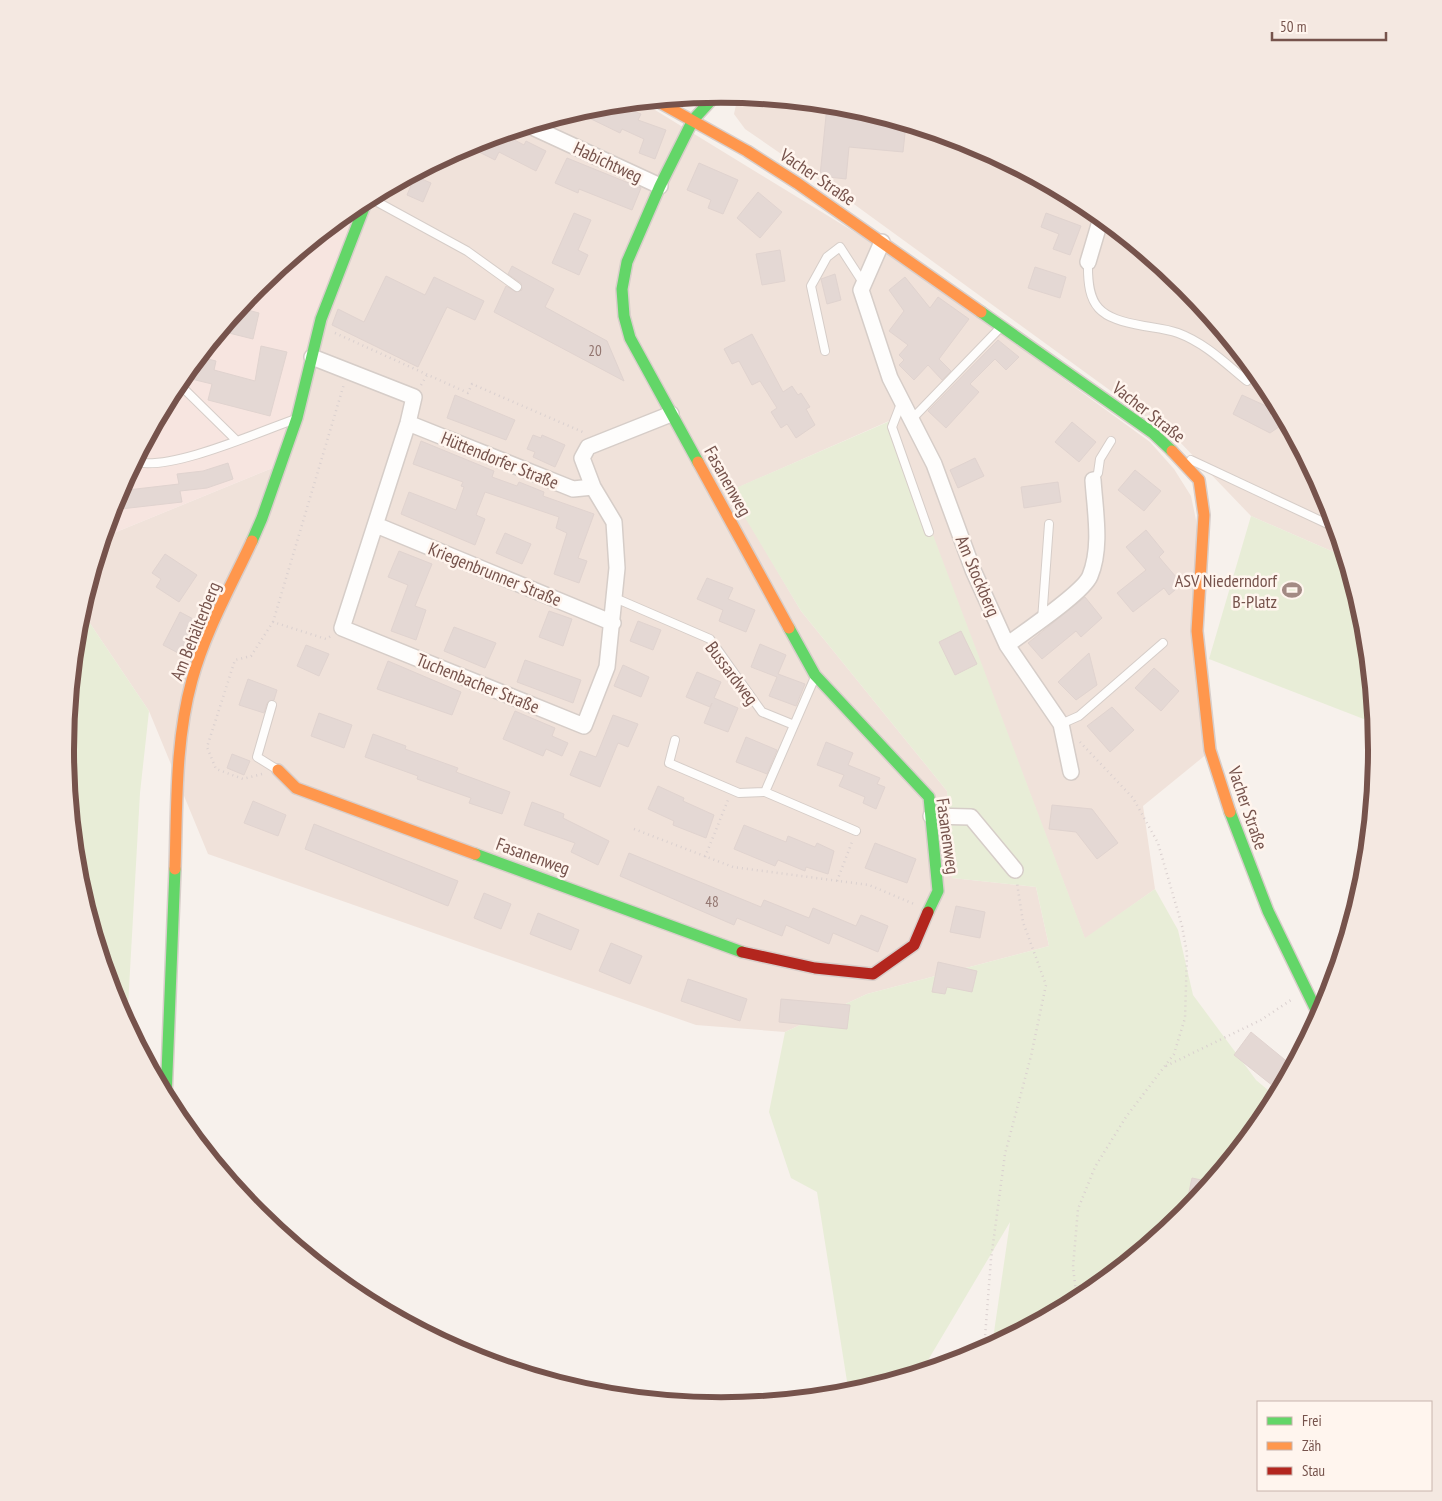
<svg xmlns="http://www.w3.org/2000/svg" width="1442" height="1501" font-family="'PT Sans Narrow',sans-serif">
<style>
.residential{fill:#f0e2da}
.commercial{fill:#f7e5e0}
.green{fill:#e8edd7}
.building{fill:#e4d8d4;stroke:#e0d3cf}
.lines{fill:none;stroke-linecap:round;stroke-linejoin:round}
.lane-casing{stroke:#d6cdc8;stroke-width:10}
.street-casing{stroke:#d6cdc8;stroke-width:18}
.fast-casing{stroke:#d8ceca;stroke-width:14}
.slow-casing{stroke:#d8ceca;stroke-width:14}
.jam-casing{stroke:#d8ceca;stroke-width:14}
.path{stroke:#dad0cf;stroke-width:2.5;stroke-dasharray:1 4;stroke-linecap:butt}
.lane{stroke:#fefdfc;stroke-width:8}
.street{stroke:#fefdfc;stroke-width:15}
.fast{stroke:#63d668;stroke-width:11}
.slow{stroke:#ff974d;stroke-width:11}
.jam{stroke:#b3261e;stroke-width:11}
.labels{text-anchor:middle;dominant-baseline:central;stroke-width:5;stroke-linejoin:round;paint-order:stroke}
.number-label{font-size:15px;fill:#937670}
.street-label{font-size:18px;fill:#76534c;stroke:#fff5ee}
.poi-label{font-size:18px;fill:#76534c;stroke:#fff5ee;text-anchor:end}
.rim{fill:none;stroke:#76534c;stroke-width:6}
</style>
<rect width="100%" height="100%" fill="#f7f1ec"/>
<path class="residential" d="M738,96L849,107L972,145L1086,205L1185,287L1267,386L1327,500L1345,557L1251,516L1177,439L851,202L745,129L734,114Z
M642,102L897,258L1150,442L1174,469L1191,496L1196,520L1208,753L1143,806L1155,889L1085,939L889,421L730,491L801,611L947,791L952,878L1036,887L1049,946L867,994L785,1032L696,1025L208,854L149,711L81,610L104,537L275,467L323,330L376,195L470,144L593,107Z"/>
<path class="commercial" d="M357,205L275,467L104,537L115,499L176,386L257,286Z"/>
<path class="green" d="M890,421L1085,938L1155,889L1178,930L1193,995L1256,1080L1276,1097L1266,1115L1185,1215L1085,1296L992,1346L1010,1222L921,1372L849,1394L817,1192L791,1178L769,1112L785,1032L867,994L1049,946L1036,887L952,878L947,791L801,611L729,491Z
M1251,516L1345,557L1364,623L1374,723L1209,659Z
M81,610L149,711L140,793L127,1024L115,1001L78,878L65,750L78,622Z"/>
<path class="building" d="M619,105L641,114L638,120L666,130L655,159L639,153L644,139L622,129L620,133L585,116L588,109Z
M827,106L853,108L906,124L903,152L849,147L846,179L820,176Z
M503,134L524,145L526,141L546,151L536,171L499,152L495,160L467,146Z
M567,158L641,188L632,210L579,189L578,193L555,183Z
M699,163L738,180L723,214L708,208L711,200L687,190Z
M415,176L431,183L423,202L407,195Z
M758,192L782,212L760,238L737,218Z
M574,213L591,220L578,250L588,255L579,275L552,263Z
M1046,213L1081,226L1070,255L1053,249L1059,234L1041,227Z
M780,250L785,281L762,285L756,254Z
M512,266L554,289L545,307L607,341L624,381L494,312L506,286L516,292L522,290L521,283L508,274Z
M1035,267L1066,277L1060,298L1028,288Z
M835,274L841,300L827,304L821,279Z
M386,276L425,295L434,277L484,301L475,320L447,307L418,367L332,325L338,309L364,322Z
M905,277L930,308L938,297L969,319L939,359L951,371L942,380L928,365L914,380L899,365L904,360L899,355L908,345L889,331L904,311L889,290Z
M240,308L259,313L253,339L221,331Z
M752,334L783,392L792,386L798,395L801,393L810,407L806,409L815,425L796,438L787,424L781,428L771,412L777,408L760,381L752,385L739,361L732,364L724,349Z
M998,340L1019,357L1006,370L995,359L970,384L979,392L946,428L928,411Z
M261,346L287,352L270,416L208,400L212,384L183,377L200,357L216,361L214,370L255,381Z
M455,395L515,420L506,440L447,418Z
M1242,395L1266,406L1275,402L1286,422L1270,433L1233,414Z
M1072,422L1096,442L1079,462L1055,442Z
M533,435L541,438L542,435L565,445L555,467L533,457L535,452L527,449Z
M421,441L494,471L492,477L517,486L519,482L544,492L543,496L594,514L578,558L587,561L579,583L554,574L567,533L556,528L559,517L485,492L476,515L485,519L475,545L401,514L409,492L456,510L464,487L461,486L463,482L413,464Z
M975,458L984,476L958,488L950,470Z
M228,463L233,479L207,488L180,491L182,502L112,510L119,491L179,484L177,474L203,471Z
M1135,470L1161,491L1144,511L1118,490Z
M1058,482L1061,502L1024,508L1021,487Z
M1146,530L1164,552L1159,557L1182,584L1169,595L1164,588L1133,612L1117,593L1146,570L1126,547Z
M505,533L531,544L522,564L496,553Z
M399,551L432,564L415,606L426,610L416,640L391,631L408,585L388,577Z
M165,554L197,575L179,602L156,587L161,579L152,573Z
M707,578L733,588L728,599L755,610L746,632L719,621L723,610L697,599Z
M1085,597L1102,618L1081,637L1076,631L1042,659L1028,643Z
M549,611L572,619L563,646L539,637Z
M180,612L197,621L180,654L163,645Z
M638,621L661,630L653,650L630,641Z
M454,627L496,643L485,668L444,651Z
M961,631L977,664L955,675L939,642Z
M760,644L786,655L778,674L805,684L796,706L769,696L777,677L751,667Z
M306,645L329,654L319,676L297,666Z
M1089,653L1097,685L1076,700L1058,682Z
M525,660L581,680L573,703L517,682Z
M388,661L461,692L452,715L377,689Z
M623,665L649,677L641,697L614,686Z
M1154,668L1179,691L1161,711L1135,688Z
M697,672L721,682L714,698L738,708L728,732L704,723L712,703L710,707L686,697Z
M248,679L277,690L274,700L267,703L264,713L239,705Z
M1112,707L1134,730L1110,752L1087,726Z
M515,711L555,728L552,736L568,743L562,756L546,749L543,756L503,739Z
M319,713L352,725L344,748L311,736Z
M613,715L638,724L628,747L618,743L600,787L570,775L580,751L596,757Z
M373,734L406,746L405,749L458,768L456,772L510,792L502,814L469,803L471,798L417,779L418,776L365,757Z
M746,737L777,750L767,774L736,762Z
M826,742L853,753L848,765L880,778L877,784L885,787L876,809L863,803L865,797L839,786L844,775L817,765Z
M232,754L250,761L244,775L227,768Z
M658,786L684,798L683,801L714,815L706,838L673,825L674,821L648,809Z
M253,801L286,815L278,836L244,823Z
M532,802L564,814L563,818L609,841L598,865L571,852L575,843L524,825Z
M1052,805L1092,809L1118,843L1097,859L1076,832L1049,829Z
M314,824L458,881L448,906L305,849Z
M744,825L786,842L788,836L815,847L817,843L834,851L828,874L806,867L805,871L778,860L775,866L734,849Z
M875,843L916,859L907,883L865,868Z
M629,853L761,907L764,900L809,918L813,908L856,926L861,915L888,926L878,952L833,933L829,944L786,925L782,936L737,918L734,925L620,876Z
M484,893L511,904L501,929L474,918Z
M956,906L985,912L980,938L950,932Z
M538,913L579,930L571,950L530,934Z
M611,943L642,956L630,984L599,971Z
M938,962L977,971L972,992L947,987L945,994L932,992Z
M688,979L747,999L740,1021L681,1001Z
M781,999L850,1005L847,1029L779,1022Z
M1251,1032L1290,1064L1273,1086L1234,1055Z
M1192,1178L1211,1182L1184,1215Z"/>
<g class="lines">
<defs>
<path id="lane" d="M370,198L467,251L517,287
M1101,221L1119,232
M1088,262C1087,308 1099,318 1144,326C1156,328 1167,329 1178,333C1205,343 1225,363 1247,381
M825,351L811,286L827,257L840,247L864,284
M178,383L236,440
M902,401L892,427L929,532
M911,420L1000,328
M1191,460L1336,528
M135,462C171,471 256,433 293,420
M1093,480L1098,473L1100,459L1111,441
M615,598L710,639L762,712L794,725
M1042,620L1049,524
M272,705L257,757L278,770
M1061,724L1079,716L1163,643
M675,740L669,763L739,793L765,792L856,831
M765,792L815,677"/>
<path id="street" d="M530,126L660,186
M882,242L861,290L890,378L934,464L973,570L1007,645L1061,724L1071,772
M1088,262L1101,218
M312,357L414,397L408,423L342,628L584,726L607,667L617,568L614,522L593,487L582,458L588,447L671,414
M408,423L573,489L593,487
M376,525L613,623
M1007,645C1024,632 1083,593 1090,576C1102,547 1095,511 1093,480
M931,816L971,817L1015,870"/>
<path id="fast" d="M981,312L1153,433L1172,451
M698,462L630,338L624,316L622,289L627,262L660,186L693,120L716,95
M252,541L262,518L297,418L321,319L367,200
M789,628L815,675L929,797L938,891L928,912
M1230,812L1268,911L1319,1016
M475,854L742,952
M166,1098L175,869"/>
<path id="slow" d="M657,101L747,151L797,183L981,312
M1172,451L1199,480L1204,515L1197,631L1210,750L1230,812
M698,462L789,628
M278,770L296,788L475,854
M175,869C177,807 175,741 192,680C205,632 231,586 252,541"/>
<path id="jam" d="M742,952L815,968L873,974L914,945L928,912"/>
</defs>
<use href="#lane" class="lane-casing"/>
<use href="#street" class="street-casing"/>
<use href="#fast" class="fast-casing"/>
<use href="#slow" class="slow-casing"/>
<use href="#jam" class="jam-casing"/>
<path class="path" d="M335,333L468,393L472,384L585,433
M421,385L427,375
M273,622L344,384
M262,774L243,779L216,769L207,747L235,660L251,656L273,622L326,639L331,636
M634,829L733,867L869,885L914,904
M705,857L728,800
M837,881L852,842
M1166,1066L1261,1020L1291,1000
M1077,1301L1073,1267L1078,1209L1095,1167L1126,1117L1174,1054L1185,1018L1187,953L1182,926L1158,843L1133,798L1080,742
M984,1350L991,1259L1005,1154L1031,1056L1046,985L1023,922L1017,883
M675,1402L676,1398"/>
<use href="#lane" class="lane"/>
<use href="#street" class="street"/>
<use href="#fast" class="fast"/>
<use href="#slow" class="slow"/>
<use href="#jam" class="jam"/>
</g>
<defs>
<symbol id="stadium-bare" viewBox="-9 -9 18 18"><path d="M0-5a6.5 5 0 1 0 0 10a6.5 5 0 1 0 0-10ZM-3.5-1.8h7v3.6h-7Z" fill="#a38a84" stroke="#fff5ee" stroke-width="2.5" paint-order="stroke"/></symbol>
</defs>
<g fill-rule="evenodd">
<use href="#stadium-bare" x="1278" y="576" width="28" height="28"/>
</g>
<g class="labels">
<g class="number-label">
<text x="595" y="350">20</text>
<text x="712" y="901">48</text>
</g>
<g class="street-label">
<text transform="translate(608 162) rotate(25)">Habichtweg</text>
<text transform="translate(818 177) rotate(34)">Vacher Straße</text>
<text transform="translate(1149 412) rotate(38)">Vacher Straße</text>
<text transform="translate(500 460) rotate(22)">Hüttendorfer Straße</text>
<text transform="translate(728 481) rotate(61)">Fasanenweg</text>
<text transform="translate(495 574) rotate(22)">Kriegenbrunner Straße</text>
<text transform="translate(978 576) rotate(67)">Am Stockberg</text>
<text transform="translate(195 631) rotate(-68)">Am Behälterberg</text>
<text transform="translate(732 673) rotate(53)">Bussardweg</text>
<text transform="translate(478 683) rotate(22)">Tuchenbacher Straße</text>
<text transform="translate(1248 808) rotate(71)">Vacher Straße</text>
<text transform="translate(948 836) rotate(82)">Fasanenweg</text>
<text transform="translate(533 856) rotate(20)">Fasanenweg</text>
</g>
<g class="poi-label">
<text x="1277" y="580">ASV Niederndorf<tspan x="1277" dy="21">B-Platz</tspan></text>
</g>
</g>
<path d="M0 0H1442V1501H0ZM74 750a647 647 0 1 1 1294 0a647 647 0 1 1-1294 0Z" fill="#f4e8e1" fill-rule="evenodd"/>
<path class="rim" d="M74 750a647 647 0 1 1 1294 0a647 647 0 1 1-1294 0Z"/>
<rect x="1257" y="1401" width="175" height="90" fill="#fff5ee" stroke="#c8b4ad"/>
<rect x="1267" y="1417" width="25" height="8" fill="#63d668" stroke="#c8b4ad"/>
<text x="1302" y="1426" font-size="15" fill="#76534c">Frei</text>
<rect x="1267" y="1442" width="25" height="8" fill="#ff974d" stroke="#c8b4ad"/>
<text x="1302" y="1451" font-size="15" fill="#76534c">Zäh</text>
<rect x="1267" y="1467" width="25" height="8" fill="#b3261e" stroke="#c8b4ad"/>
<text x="1302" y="1476" font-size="15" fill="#76534c">Stau</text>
<path d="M1272 32v8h114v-8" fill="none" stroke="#76534c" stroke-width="2.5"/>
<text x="1280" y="32" font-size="15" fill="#76534c" stroke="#fff5ee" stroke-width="4" paint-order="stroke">50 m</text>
</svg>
